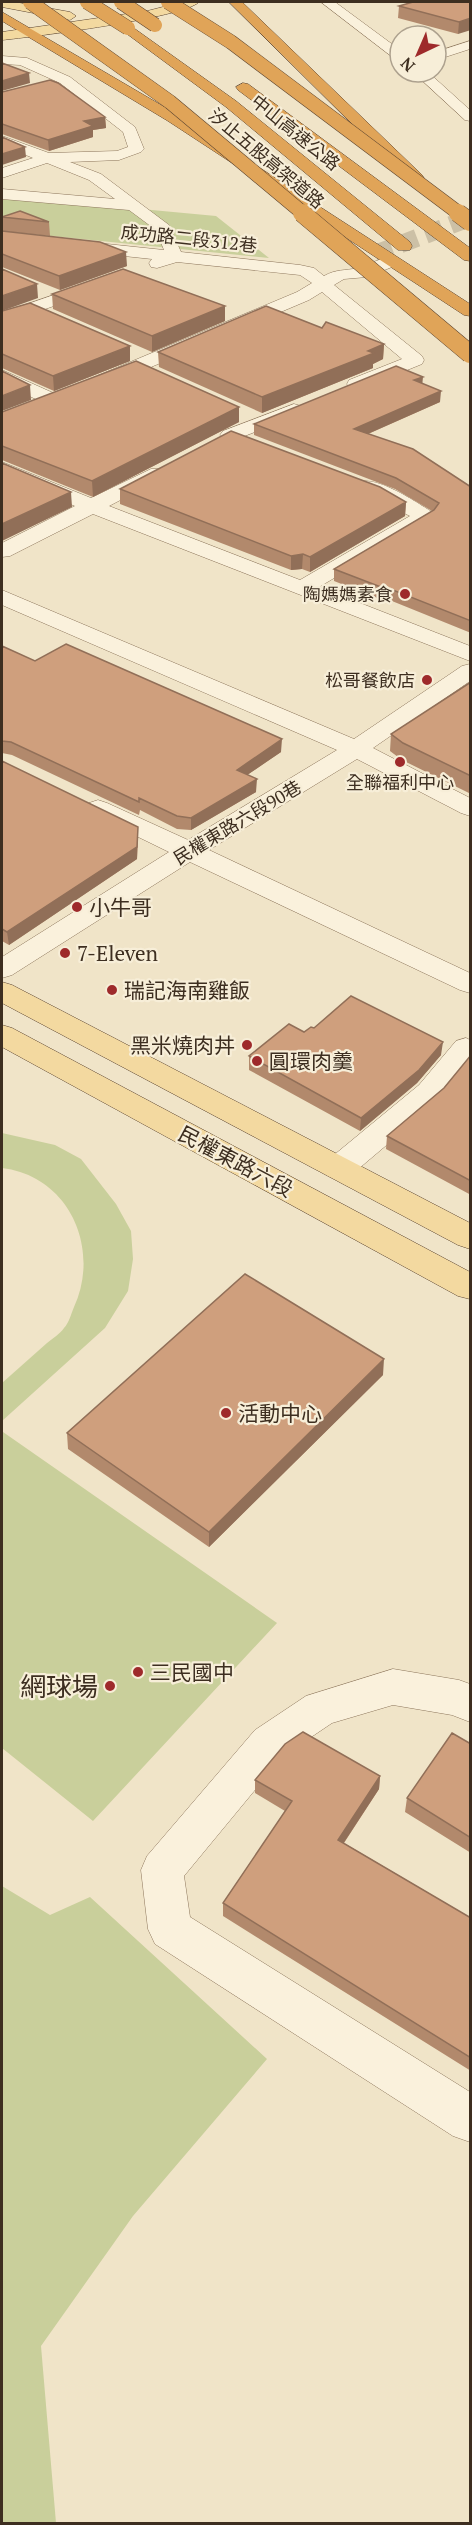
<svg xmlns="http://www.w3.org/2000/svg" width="472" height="2525" font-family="'PT Serif','Noto Sans TC',serif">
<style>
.green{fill:#c9cf9b}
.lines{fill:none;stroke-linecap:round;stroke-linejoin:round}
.minor-tunnel{stroke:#ccc0a6;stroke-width:18;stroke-dasharray:18 9;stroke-linecap:butt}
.minor-casing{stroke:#8d765c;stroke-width:1}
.major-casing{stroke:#5b4430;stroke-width:1}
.highway-casing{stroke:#5b4430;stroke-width:1}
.minor{fill:#faf1dc;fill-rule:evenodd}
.major{fill:#f3d9a0;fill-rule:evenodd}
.highway{fill:#e0a458;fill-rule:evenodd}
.highway-bridge-far1-casing{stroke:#5b4430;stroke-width:15;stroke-linecap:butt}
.highway-bridge-casing{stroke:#5b4430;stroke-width:19;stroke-linecap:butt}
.highway-bridge-far1{stroke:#e0a458;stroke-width:14}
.highway-bridge{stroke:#e0a458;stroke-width:18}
.wall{fill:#b2896c}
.shaded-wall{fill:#916f58}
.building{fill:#cf9f7d;stroke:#916f58;stroke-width:1.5}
.poi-dot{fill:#9e2a2b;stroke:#f7eed8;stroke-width:2}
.labels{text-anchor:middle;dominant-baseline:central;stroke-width:4.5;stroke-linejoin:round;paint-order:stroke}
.far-street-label{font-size:18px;fill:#3d2e20;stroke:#f7eed8}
.far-poi-label{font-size:18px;fill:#3d2e20;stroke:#f7eed8;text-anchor:end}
.poi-label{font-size:21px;fill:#3d2e20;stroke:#f7eed8;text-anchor:start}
.street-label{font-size:21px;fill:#3d2e20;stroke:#f7eed8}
.near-poi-label{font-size:26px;fill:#3d2e20;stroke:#f7eed8;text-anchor:end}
</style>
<rect width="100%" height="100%" fill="#f0e4c8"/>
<path class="green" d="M2,196L216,216L269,258L2,231Z
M2,1133L55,1145L81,1159L116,1204L131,1231L133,1259L128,1291L105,1328L2,1421V1383C17,1370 32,1356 47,1343C52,1339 60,1334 64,1328C69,1323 71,1314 74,1307C101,1248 69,1176 2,1168Z
M3,1432L277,1623L93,1821L2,1748Z
M2,1886L50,1915L90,1897L267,2059L133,2216L41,2346L56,2523H2Z"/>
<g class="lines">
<path class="minor-tunnel" d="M375,254L464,220"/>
<defs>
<path id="minor" d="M321,2H335L400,50V60L395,59Z
M470,41V49L436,60V52Z
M2,56L27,58L70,77L135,127L144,149L141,152L119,160L70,162L101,174L169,225L181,252L300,265L314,268L324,276C336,269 345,271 358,268C370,266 379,256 392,259L394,263L392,267L367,277L344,279L334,285L422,356L424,360L422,364L363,388H349L347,384L349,380L402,359L322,292L309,300L111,384H97L95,380L97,376L297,292L312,283L300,275L177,262L157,268L151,267L149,263L152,259L2,243V233L164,250L156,230L129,210L2,199V189L115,199L89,180L47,163L2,178V168L33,158L2,145V136L49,153L117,151L128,147L123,132L60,83L20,65L2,64Z
M413,72H428L470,110V121L465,120Z
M94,281L100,282L103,286L100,290L2,324V313Z
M2,370L60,396L63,400L60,404H46L2,383Z
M294,404L301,406L304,410L301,414L237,439H223L220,435L223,431Z
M2,462L91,498L151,469H165L168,473L165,477L109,506L300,580L410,516L358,490L355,486L358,482C378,476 414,501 432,512L436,516L432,520L319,587L470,646V661L93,514L10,556L2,557V543L75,506L2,475Z
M2,590L354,739L462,666L470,664V681L373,748L470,798V816L461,813L357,759L209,850L470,973V993L460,990L190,862L12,975L2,978V957L169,852L89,813L85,808L89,803L98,800L107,803L188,840L337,750L2,605Z
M466,1038L470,1040V1062L441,1099L350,1176L339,1179L328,1176L323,1168L328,1160L419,1085L456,1041Z
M393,1669L459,1680L470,1684V1722L452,1715L393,1705L332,1723L283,1756L184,1876L190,1917L470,2092V2142L453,2136L155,1944L148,1929L141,1870L147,1856L255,1730L306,1696Z"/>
<path id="major" d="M2,2H14L70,12L76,16L70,20L2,7Z
M183,2H199C183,18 32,37 2,40V32L147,11Z
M2,982L12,985L470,1223V1249L458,1245L2,1003Z
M2,1025L12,1028L470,1272V1299L458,1296L2,1047Z"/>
<path id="highway" d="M229,2H242L422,175L424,178L422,181H410Z
M2,12L178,115L470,304V316L464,315L168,121L2,21Z
M128,24L236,101L410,242L412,246L410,250H398L226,107L123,31L121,28L123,25Z
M243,83L248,84L470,248V261L464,260L238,90L236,87Z"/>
</defs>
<use href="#minor" class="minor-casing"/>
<use href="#major" class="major-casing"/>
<use href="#highway" class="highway-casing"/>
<use href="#minor" class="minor"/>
<use href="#major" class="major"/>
<use href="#highway" class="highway"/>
<defs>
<path id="highway-bridge-far1" d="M30,2L170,102L304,214
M87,2L128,28
M121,2L155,25
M168,2L231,42L460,214"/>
<path id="highway-bridge" d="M302,213L470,354
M458,213L470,222"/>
</defs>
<use href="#highway-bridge-far1" class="highway-bridge-far1-casing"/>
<use href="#highway-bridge" class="highway-bridge-casing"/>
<use href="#highway-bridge-far1" class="highway-bridge-far1"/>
<use href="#highway-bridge" class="highway-bridge"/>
</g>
<path class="wall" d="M471,2L458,34L398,18L399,6Z
M2,92L105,117L106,128L93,130V137L49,151L2,134Z
M2,217L49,222L50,236L2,231L127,266L60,290L2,267Z
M52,294L225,306V321L152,352L53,309Z
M2,311L130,361L54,391L2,368Z
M322,328L384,344L383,359L373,364V368L262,413L159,367L158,352Z
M422,384L440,402L368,434L471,487V633L387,599L385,601L334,581V569L432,511L395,489L254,435V424Z
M239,407V422L93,497L2,460V412Z
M120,489L406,502L405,516L310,572L302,569L291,570L120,504Z
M2,646L35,661L281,752L247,775L256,792L191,830L177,829L140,810L139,815L12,755L2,753Z
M471,682V794L402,760L390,751L391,734Z
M2,761L138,839L137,859L9,945L2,941Z
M314,1028L441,1055L417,1083L360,1131L249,1070V1056Z
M471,1055V1195L386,1149L387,1136L444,1088Z
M383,1375L209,1547L68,1449L67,1433Z
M471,1744V1853L405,1812L407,1798Z
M380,1776L379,1789L344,1843L471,1918V2071L223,1916V1903L285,1811L255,1793V1780Z"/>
<path class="shaded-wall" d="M471,18V30L458,34L459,22Z
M29,73L30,83L2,91V81Z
M105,117L106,128L93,130V137L49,151L48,140L84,121Z
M25,147L26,157L2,165V154Z
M126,252L127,266L60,290L59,276Z
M37,284L38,298L2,311V296Z
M225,306V321L152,352V336Z
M384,344L383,359L373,364V368L262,413V397Z
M130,346V361L54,391L53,376Z
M423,377L422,387L414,380Z
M30,385L31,400L2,411V396Z
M441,391L440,402L354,440V429Z
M239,407V422L93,497L92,481Z
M71,492L72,507L2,541V524Z
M406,502L405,516L310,572V557Z
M303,554L302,569L291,570V556Z
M388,588L387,599L385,601L386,589Z
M282,739L281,752L237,782V770Z
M257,779L256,792L191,830V818Z
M138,827L137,859L9,945L7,932Z
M443,1042L441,1055L417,1083L360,1131L361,1118Z
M384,1359L383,1375L209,1547V1532Z
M380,1776L379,1789L337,1853L338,1840Z"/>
<path class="building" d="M413,2H471V18L459,22L399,6Z
M2,63L29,73L2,81Z
M50,80L58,83L105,117L84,121L93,126L48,140L2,124V92Z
M2,137L25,147L2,154Z
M20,211L49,222L2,217Z
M2,231L100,242L126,252L59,276L2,254Z
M2,269L37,284L2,296Z
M123,269L225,306L152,336L52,294Z
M30,303L130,346L53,376L2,354V311Z
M266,306L322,328L326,322L384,344L368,351L374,353L262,397L158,352Z
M136,361L239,407L92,481L2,446V412Z
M396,366L423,377L414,380L441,391L354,429L413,449L471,487V621L388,588L386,589L334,569L434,510L439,503L396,478L254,424Z
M2,371L30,385L2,396Z
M231,431L380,487L406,502L310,557L303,554L291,556L120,489Z
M2,463L71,492L2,524Z
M66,644L282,739L237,770L257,779L191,818L177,816L139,798V802L11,742L2,741V646L35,661Z
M471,682V776L403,743L391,734Z
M2,761L138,827L137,847L7,932L2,929Z
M351,996L443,1042L419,1070L361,1118L249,1056L289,1024L304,1032L311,1027L314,1028Z
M471,1055V1181L387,1136L444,1088Z
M245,1274L384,1359L209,1532L67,1433Z
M303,1732L380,1776L338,1840L471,1918V2058L223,1903L292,1801L255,1780L285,1744Z
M452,1733L471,1744V1838L407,1798Z"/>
<g class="poi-dot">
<circle cx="405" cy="594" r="6"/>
<circle cx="427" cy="680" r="6"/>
<circle cx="400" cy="762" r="6"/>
<circle cx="77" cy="907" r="6"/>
<circle cx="65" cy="953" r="6"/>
<circle cx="112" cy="990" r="6"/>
<circle cx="247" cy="1045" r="6"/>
<circle cx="257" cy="1061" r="6"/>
<circle cx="226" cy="1413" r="6"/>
<circle cx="138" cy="1672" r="6"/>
<circle cx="110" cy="1686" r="6"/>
</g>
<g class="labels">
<g class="far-street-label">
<text transform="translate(296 132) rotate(39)">中山高速公路</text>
<text transform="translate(267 158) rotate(40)">汐止五股高架道路</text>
<text transform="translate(189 238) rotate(6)">成功路二段312巷</text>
<text transform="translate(237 822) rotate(-31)">民權東路六段90巷</text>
</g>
<g class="far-poi-label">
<text x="393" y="594">陶媽媽素食</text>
<text x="415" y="680">松哥餐飲店</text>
<text x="400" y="782" text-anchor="middle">全聯福利中心</text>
</g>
<g class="poi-label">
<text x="89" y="907">小牛哥</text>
<text x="77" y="953">7-Eleven</text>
<text x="124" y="990">瑞記海南雞飯</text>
<text x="235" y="1045" text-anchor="end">黑米燒肉丼</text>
<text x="269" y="1061">圓環肉羹</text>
<text x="238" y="1413">活動中心</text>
<text x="150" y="1672">三民國中</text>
</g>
<g class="street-label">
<text transform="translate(236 1161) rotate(28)">民權東路六段</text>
</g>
<g class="near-poi-label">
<text x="98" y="1686">網球場</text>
</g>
</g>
<rect width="472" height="2525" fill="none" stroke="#3d2e20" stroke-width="6"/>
<g transform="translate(418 54) rotate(224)"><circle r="28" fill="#f7eed8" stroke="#ada18e" stroke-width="1.5"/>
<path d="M0-4.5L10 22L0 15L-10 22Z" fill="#9e2a2b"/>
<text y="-9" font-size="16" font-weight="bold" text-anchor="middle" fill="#3d2e20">N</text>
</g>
</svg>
